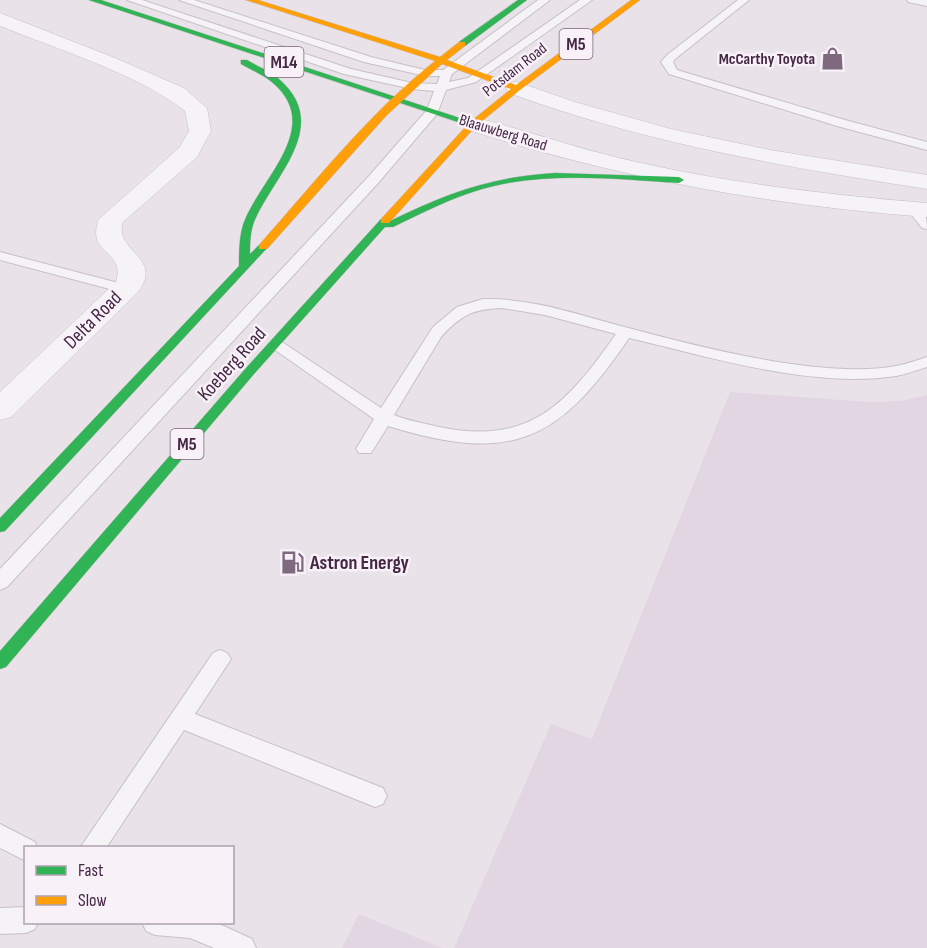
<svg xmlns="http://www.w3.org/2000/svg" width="927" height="948" font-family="'Sofia Sans Condensed',sans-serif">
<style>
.built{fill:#e1d6e1}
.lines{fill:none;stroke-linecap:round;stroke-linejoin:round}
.lane-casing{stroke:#c7c0c7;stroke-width:2}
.street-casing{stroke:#c7c0c7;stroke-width:1}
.fast-casing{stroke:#c7bfc7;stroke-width:1}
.slow-casing{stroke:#c7bfc7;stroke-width:1}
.lane{fill:#f5f3f5;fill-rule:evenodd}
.street{fill:#f5f3f5;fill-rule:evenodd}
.fast{fill:#30b455;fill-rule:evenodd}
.slow{fill:#ff9f0a;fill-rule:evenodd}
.labels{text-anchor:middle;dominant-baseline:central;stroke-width:5;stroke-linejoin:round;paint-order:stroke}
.far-poi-label{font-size:16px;font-weight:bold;fill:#452844;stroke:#f8f1f8;text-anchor:end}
.far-street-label{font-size:16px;fill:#452844;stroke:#f8f1f8}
.shield{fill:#f8f1f8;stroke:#7b647a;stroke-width:1.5}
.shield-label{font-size:18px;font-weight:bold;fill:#452844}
.street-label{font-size:20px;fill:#452844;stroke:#f8f1f8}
.poi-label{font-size:20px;font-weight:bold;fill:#452844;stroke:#f8f1f8;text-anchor:start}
</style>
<rect width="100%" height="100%" fill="#e9e3e9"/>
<path class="built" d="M730,392L868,402L900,401L927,395V948H454L551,724L592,739Z
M359,914L442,948H342Z"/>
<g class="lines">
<defs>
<path id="lane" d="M127,0H142L351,69L412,83L437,84L440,76H425L364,62L179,0H194L371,57L425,70H443L538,0H550L452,74L449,82L468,78L580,0H592L476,82L446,90L437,114L379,182L7,587L0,590V569L369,176L427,110L434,91L412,89L344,74Z
M738,0H749L675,59L673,62L677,70L845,120L927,142V150L837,126L669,74L661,62L667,55Z
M907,0H927V6L908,2Z
M914,205C926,208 927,219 927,229L922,228L907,209Z
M0,252L130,286L132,289L125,293L0,260Z
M483,299C530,298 573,313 617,325C692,345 821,380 896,366C907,364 917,360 927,357V367C917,370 906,374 896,376C813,389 710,357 629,338C558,443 511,464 388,426L371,453H359L356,449L374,419L268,345L276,340L282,342L381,408L433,327L457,307ZM502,308L545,315L616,334C567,404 530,446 439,427C424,423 408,421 394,415L441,337C461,315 473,309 502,308Z
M220,650L227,653L231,659L195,714L383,788L387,796L383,804L375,807L184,730L106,848H80L213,653Z
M0,824L35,842L37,848H26V861L0,848Z
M26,907V922H38L35,929L26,933L0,934V908Z
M142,922H215L252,939L256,948H214L190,938L155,935L146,931Z"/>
<path id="street" d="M0,13L115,58L184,88L207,108L211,131L197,157L123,222C113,251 163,256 139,291L11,417L0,420V392L116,282C126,249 85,255 99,219L179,148L189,131L185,111C138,74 57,49 0,26Z
M517,82L575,102L671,129L770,150L927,175V189C785,167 645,143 509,93L506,88L509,83Z
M473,117C529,131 584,151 641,163C735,184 831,195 927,203V217C767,205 618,178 465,129L462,124L465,119Z"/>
<path id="fast" d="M89,0H101L478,124L470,126Z
M518,0H527L465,46H459V42Z
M241,60H247C257,66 270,71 279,79C333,126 273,176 254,222C250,233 250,244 250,254L259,245H267L268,247L5,531L0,532V518L239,266C239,253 239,238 243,225C258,180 325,128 273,83C264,75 251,70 241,64Z
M555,173L679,177L684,180L679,183C614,179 545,171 482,189C451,198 422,213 393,227H385L254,374L6,667L0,669V651L246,368L381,219L390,221C448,193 490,177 555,173Z"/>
<path id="slow" d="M246,0H258L440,57L459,42H465V46L447,60L516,85L631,0H640L520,90L476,126L389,223H381V219L470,122L511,89L442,64L386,116L267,249H259V245C315,182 369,113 435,61Z"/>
</defs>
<use href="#lane" class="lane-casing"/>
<use href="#street" class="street-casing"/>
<use href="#fast" class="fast-casing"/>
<use href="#slow" class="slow-casing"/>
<use href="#lane" class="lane"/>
<use href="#street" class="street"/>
<use href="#fast" class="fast"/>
<use href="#slow" class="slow"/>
</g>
<defs>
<symbol id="shop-bare" viewBox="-9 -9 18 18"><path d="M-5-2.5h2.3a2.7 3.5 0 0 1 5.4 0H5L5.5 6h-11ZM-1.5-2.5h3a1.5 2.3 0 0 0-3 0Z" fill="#7e697e" stroke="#f8f1f8" stroke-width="2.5" paint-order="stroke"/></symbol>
<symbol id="fuel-bare" viewBox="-9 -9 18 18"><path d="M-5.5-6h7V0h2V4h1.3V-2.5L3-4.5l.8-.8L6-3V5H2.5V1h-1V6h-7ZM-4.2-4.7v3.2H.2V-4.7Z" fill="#7e697e" stroke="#f8f1f8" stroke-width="2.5" paint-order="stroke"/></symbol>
</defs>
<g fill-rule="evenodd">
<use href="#shop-bare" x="816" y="42" width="33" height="33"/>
<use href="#fuel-bare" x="276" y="546" width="33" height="33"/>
</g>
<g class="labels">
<g class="far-poi-label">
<text x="815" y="59">McCarthy Toyota</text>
</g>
<g class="far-street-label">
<text transform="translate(515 70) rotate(-38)">Potsdam Road</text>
<text transform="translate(503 133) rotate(17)">Blaauwberg Road</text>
</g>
<g class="shield">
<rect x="559.5" y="29" width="33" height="30" rx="4.5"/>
<rect x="264.5" y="47" width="39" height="30" rx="4.5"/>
<rect x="170.5" y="429" width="33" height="30" rx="4.5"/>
</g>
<g class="shield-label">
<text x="576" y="44">M5</text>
<text x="284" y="62">M14</text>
<text x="187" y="444">M5</text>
</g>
<g class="street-label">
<text transform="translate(93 320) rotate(-45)">Delta Road</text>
<text transform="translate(232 364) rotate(-48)">Koeberg Road</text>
</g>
<g class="poi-label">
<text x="310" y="563">Astron Energy</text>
</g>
</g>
<rect x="24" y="846" width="210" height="78" fill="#f8f1f8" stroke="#b0a1b0" stroke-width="1.5"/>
<rect x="36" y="866" width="30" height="9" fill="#30b455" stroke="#b0a1b0" stroke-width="1.5"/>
<text x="78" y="876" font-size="18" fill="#452844">Fast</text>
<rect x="36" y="896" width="30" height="9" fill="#ff9f0a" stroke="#b0a1b0" stroke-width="1.5"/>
<text x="78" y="906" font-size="18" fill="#452844">Slow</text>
</svg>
